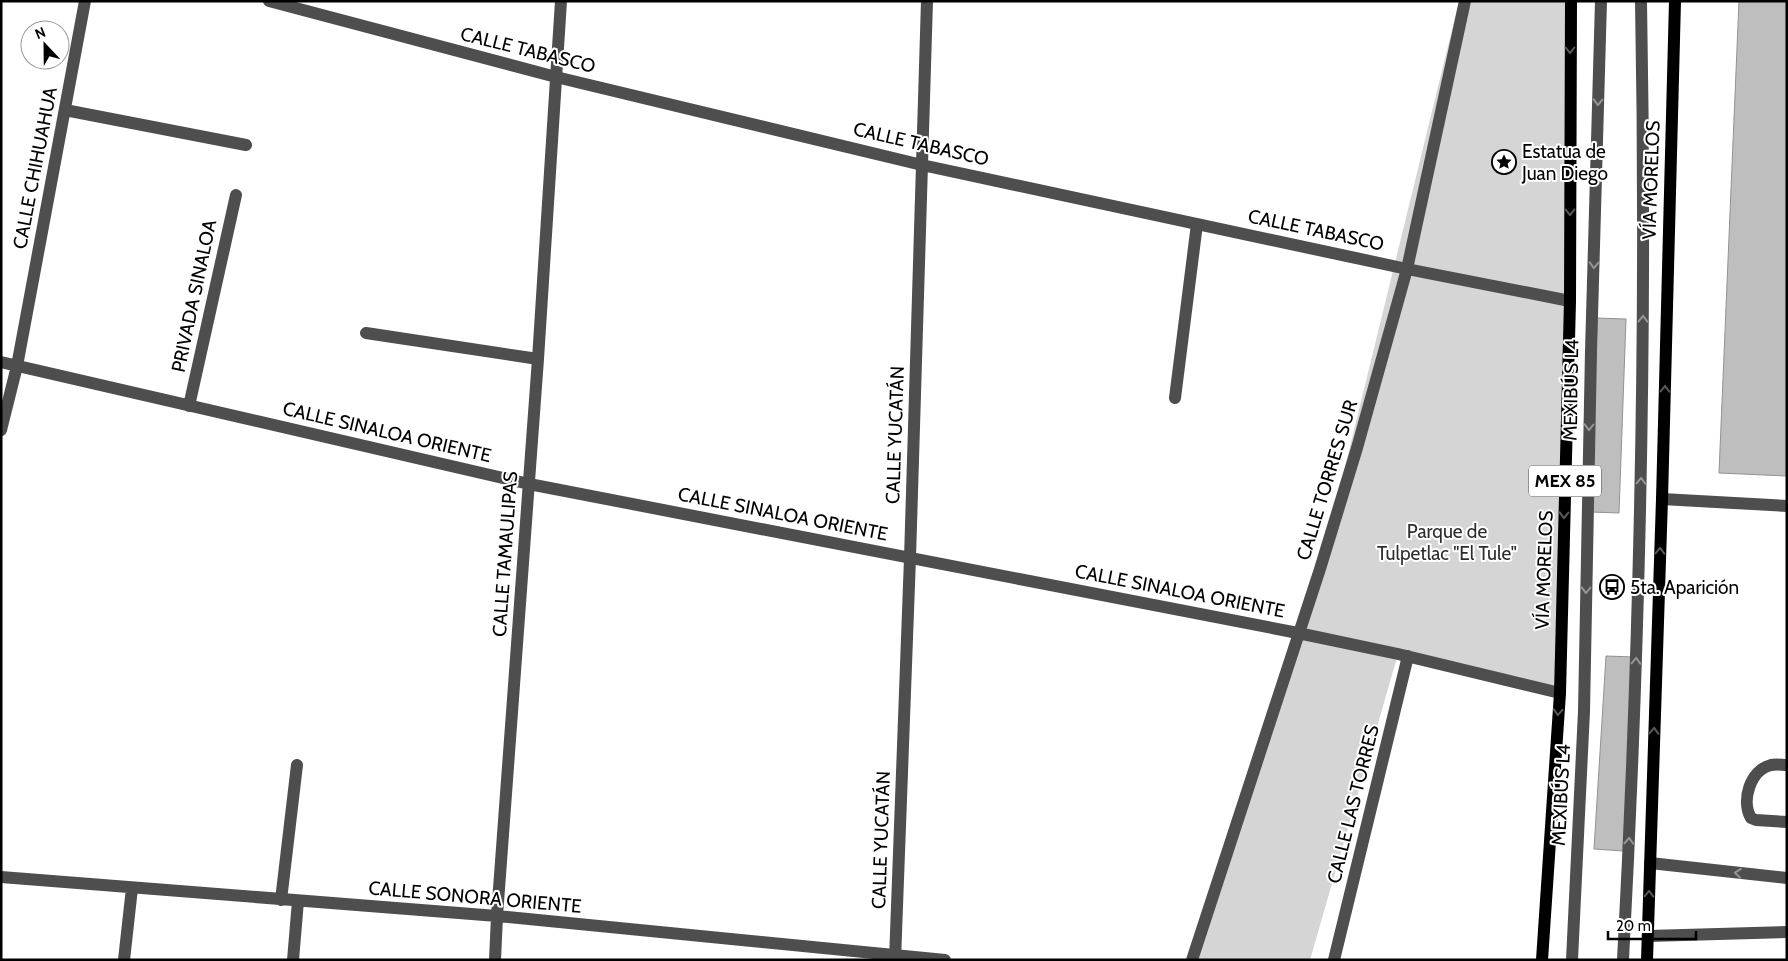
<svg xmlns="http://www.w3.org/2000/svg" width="1788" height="961" font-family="Cabin,sans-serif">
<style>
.green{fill:#d5d5d5}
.building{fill:#bebebe;stroke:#929292}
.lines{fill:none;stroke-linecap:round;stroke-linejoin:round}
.minor{stroke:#4e4e4e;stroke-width:12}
.major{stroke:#000;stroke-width:12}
.oneway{stroke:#595959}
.oneway2{stroke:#959595}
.labels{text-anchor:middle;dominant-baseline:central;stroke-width:4;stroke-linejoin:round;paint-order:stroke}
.shield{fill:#fff;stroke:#4c4c4c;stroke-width:1}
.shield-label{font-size:18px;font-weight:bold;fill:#000}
.street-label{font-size:19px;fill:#000;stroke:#fff}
.poi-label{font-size:19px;fill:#000;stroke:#fff;text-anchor:start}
.park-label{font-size:19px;fill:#2c2c2c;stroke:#fff}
</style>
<rect width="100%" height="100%" fill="#fff"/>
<path class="green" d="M1459,1H1571L1559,693L1398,654L1310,960H1192L1320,569Z"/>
<path class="building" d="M1739,1H1787V476L1719,473Z
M1597,318L1626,319L1619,513L1591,512Z
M1606,656L1634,657L1623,851L1594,849Z"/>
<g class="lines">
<path class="minor" d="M269,1L556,77L922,165L1407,269L1570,301
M65,110L246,145
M366,333L538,359
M1,362L529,484L1298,633L1398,654L1560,693
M1175,398L1197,224
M189,406L236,195
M1,430L17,366L85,1
M1662,499L1787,506
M1787,765C1782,765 1776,764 1771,765C1750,770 1741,801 1751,818L1756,820L1787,822
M1650,863L1787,878
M1,877L497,916L945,960
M281,900L297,765
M1648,936L1787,932
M124,960L132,888
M293,960L298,901
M495,960L497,916L538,359L561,1
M895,960L910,558L927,1
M1192,960L1320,569L1357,448L1407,269L1465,1
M1334,960L1408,656
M1572,960L1584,711L1591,351L1601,1
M1623,960C1640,641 1647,321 1641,1"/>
<path class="major" d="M1542,960L1560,693L1570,301L1571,1
M1647,960L1662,499L1675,1"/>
</g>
<defs><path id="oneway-chevron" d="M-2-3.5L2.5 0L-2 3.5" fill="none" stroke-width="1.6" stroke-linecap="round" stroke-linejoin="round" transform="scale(1.25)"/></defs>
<g class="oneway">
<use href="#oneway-chevron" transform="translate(1570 50) rotate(90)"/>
<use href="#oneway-chevron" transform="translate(1570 212) rotate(90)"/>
<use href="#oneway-chevron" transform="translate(1665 389) rotate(-89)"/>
<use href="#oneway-chevron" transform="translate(1564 515) rotate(92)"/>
<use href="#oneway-chevron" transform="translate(1660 551) rotate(-88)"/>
<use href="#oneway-chevron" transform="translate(1558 712) rotate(94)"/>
<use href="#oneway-chevron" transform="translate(1654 731) rotate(-88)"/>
<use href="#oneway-chevron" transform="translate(1649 894) rotate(-88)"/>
</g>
<g class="oneway2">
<use href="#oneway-chevron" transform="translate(1598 102) rotate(92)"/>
<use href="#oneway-chevron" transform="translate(1594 265) rotate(92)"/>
<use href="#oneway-chevron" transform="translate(1643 319) rotate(-89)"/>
<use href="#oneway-chevron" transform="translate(1589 427) rotate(91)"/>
<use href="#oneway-chevron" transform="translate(1641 481) rotate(-89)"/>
<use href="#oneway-chevron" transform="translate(1586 590) rotate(91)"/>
<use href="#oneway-chevron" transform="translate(1636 661) rotate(-88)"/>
<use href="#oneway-chevron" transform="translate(1629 841) rotate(-87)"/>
<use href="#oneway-chevron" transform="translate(1738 873) rotate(-174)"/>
</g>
<defs>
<symbol id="sight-ring" viewBox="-11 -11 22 22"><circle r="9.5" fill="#fff" stroke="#000" stroke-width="1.5"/><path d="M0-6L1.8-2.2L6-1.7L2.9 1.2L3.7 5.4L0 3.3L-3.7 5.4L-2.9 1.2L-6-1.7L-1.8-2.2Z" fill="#000"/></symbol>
<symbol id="bus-ring" viewBox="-11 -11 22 22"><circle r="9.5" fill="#fff" stroke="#000" stroke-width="1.5"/><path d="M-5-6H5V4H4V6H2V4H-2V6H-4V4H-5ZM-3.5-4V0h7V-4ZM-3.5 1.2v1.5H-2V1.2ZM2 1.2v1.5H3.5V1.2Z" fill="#000"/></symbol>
</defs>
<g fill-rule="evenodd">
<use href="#sight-ring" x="1490" y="148" width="28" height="28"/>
<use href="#bus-ring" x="1598" y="573" width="28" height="28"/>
</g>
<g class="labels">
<rect class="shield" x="1529" y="465.5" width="72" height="31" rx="4"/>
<g class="shield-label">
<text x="1565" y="481">MEX 85</text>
</g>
<g class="street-label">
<text transform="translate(528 50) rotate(14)">CALLE TABASCO</text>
<text transform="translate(921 144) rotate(13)">CALLE TABASCO</text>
<text transform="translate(35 168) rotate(-79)">CALLE CHIHUAHUA</text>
<text transform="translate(1651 180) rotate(-88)">VÍA MORELOS</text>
<text transform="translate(1316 230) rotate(12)">CALLE TABASCO</text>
<text transform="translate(194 296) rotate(-78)">PRIVADA SINALOA</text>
<text transform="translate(1571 390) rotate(-89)">MEXIBÚS L4</text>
<text transform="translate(387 432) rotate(13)">CALLE SINALOA ORIENTE</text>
<text transform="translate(895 435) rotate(-88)">CALLE YUCATÁN</text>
<text transform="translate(1327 480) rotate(-73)">CALLE TORRES SUR</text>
<text transform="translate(783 514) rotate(11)">CALLE SINALOA ORIENTE</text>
<text transform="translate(505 554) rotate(-86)">CALLE TAMAULIPAS</text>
<text transform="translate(1544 570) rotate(-88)">VÍA MORELOS</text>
<text transform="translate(1180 591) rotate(11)">CALLE SINALOA ORIENTE</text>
<text transform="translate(1561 795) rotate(-87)">MEXIBÚS L4</text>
<text transform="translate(1353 804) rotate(-76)">CALLE LAS TORRES</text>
<text transform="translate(881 840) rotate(-88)">CALLE YUCATÁN</text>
<text transform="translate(475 897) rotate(5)">CALLE SONORA ORIENTE</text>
</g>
<g class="poi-label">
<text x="1522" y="151">Estatua de<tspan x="1522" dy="22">Juan Diego</tspan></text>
<text x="1630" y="587">5ta. Aparición</text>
</g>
<g class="park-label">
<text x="1447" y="531">Parque de<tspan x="1447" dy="22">Tulpetlac "El Tule"</tspan></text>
</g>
</g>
<rect width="1788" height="961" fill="none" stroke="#000000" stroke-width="5"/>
<g transform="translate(45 45) rotate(338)"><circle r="24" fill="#ffffff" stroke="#999999"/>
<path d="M0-4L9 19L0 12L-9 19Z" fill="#000000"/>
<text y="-8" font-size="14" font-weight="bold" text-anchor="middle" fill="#000000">N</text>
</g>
<path d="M1608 931v8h88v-8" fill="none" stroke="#000000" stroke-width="2.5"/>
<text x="1616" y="931" font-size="15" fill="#000000" stroke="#ffffff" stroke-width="4" paint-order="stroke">20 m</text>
</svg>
